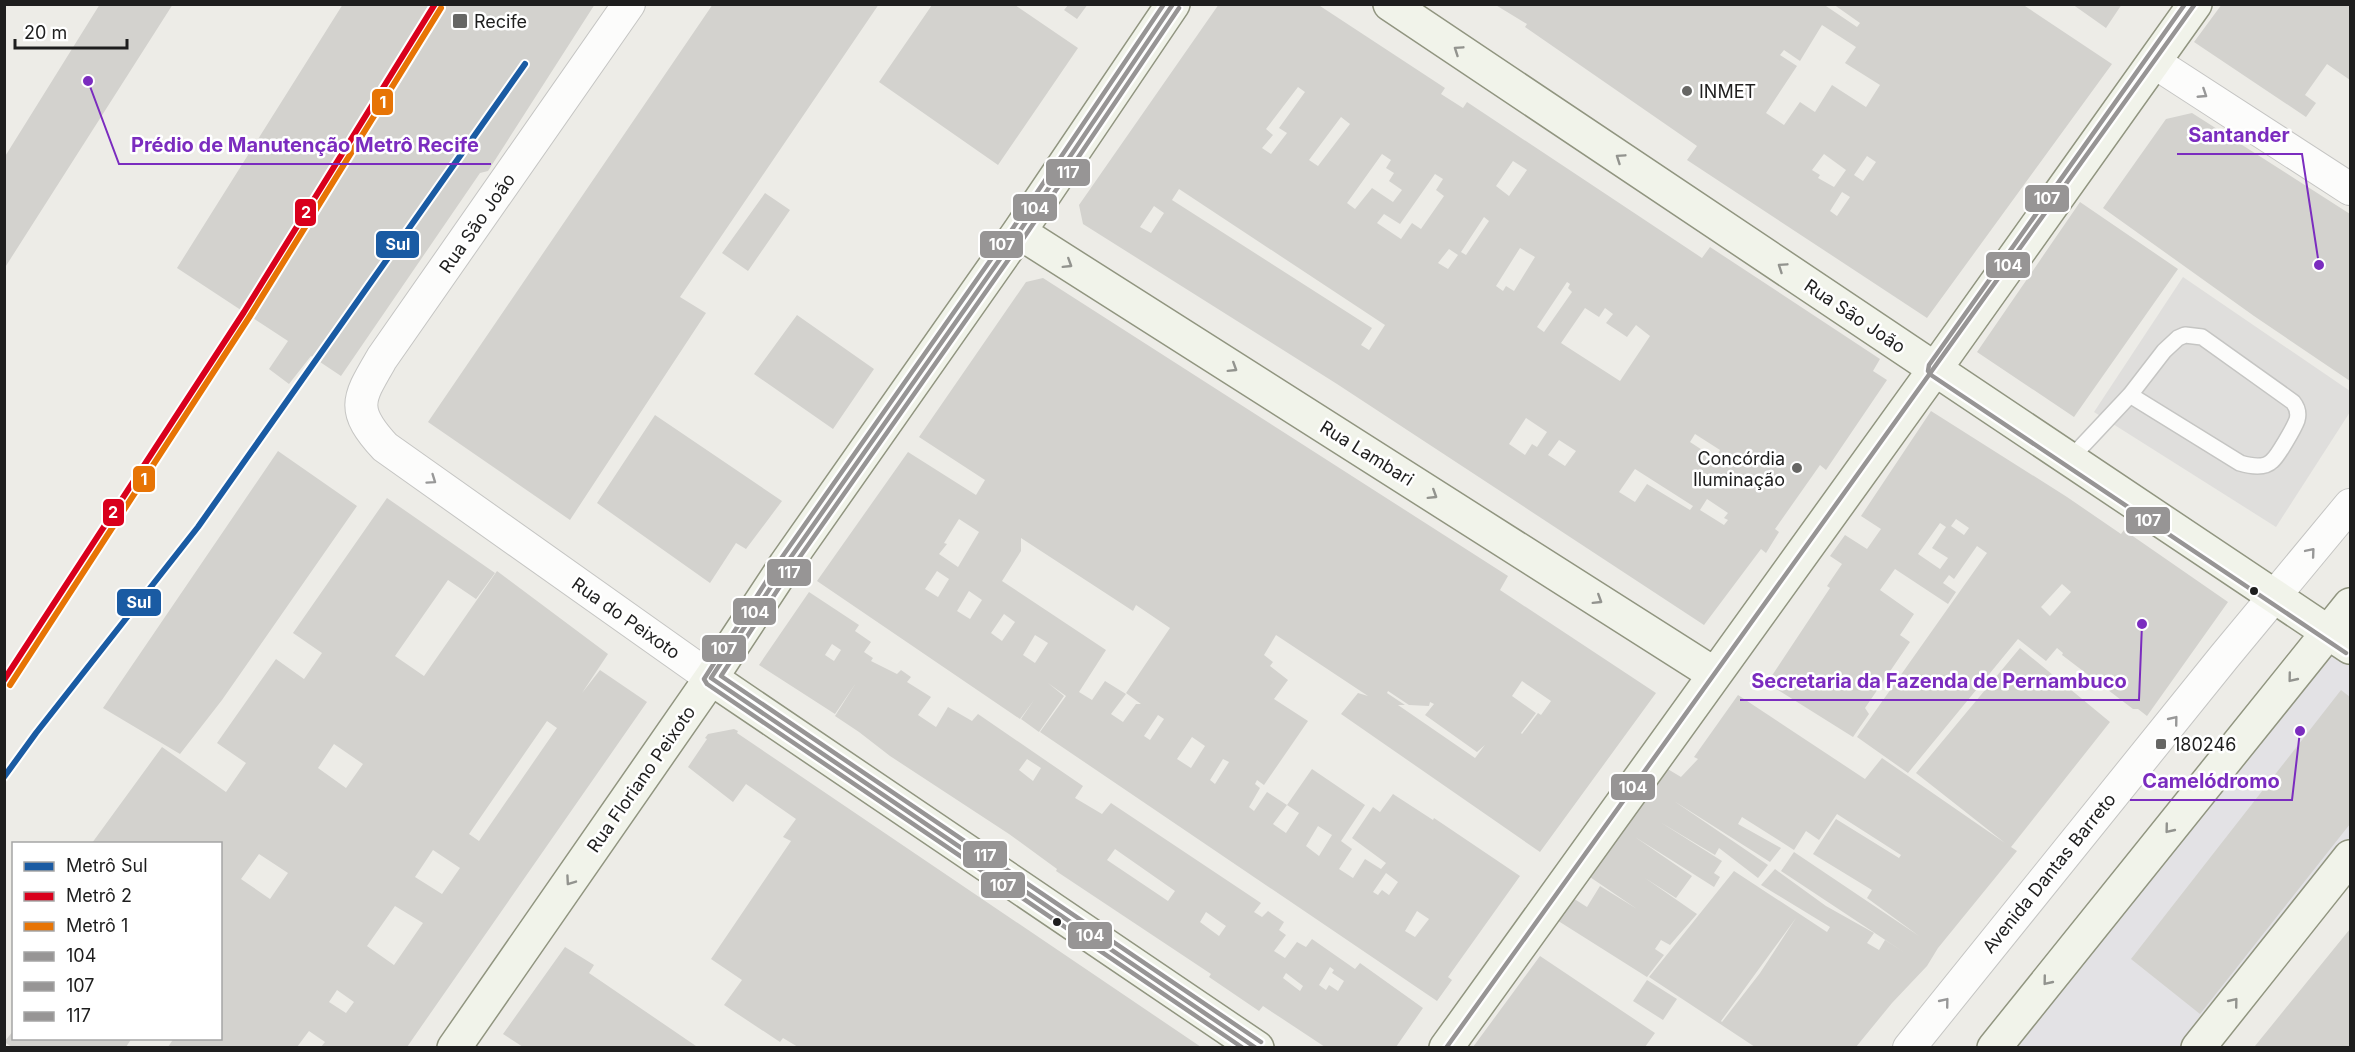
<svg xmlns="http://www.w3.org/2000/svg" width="2355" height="1052" font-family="Inter,sans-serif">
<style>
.parking{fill:#dfdedc}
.plaza{fill:#e3e2e5}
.building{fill:#d3d2ce;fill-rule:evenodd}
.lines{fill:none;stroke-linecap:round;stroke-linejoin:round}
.lane-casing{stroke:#c5c5c3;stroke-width:18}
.street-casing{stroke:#c5c5c3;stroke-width:34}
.secondary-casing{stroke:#919580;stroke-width:36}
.lane{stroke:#fcfcfb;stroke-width:15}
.street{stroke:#fcfcfb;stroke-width:32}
.secondary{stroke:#f1f3ea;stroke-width:33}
.bus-1-casing{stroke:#fff;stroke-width:9}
.bus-2-casing{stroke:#fff;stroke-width:9}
.bus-3-casing{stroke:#fff;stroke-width:9}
.bus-1{stroke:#979595;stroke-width:4.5}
.bus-2{stroke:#979595;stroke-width:4.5}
.bus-3{stroke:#979595;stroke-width:4.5}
.metro-1-casing{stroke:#fff;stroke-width:10}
.metro-2-casing{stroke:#fff;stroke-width:10}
.metro-3-casing{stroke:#fff;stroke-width:10}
.metro-1{stroke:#1a5ba3;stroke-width:6}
.metro-2{stroke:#d9001c;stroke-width:6}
.metro-3{stroke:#e77405;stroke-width:6}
.oneway{stroke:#92938e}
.oneway2{stroke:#989898}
.poi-dot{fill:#666664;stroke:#fff;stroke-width:2}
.bus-dot{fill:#1e1e1e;stroke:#fff;stroke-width:2}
.labels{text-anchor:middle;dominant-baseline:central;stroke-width:5;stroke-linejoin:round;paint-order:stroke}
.poi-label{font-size:18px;fill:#1e1e1e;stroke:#fff;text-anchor:start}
.street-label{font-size:18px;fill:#1e1e1e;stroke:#fff}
.leader{fill:none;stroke:#7b2cbf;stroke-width:2}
.callout-dot{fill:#7b2cbf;stroke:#fff;stroke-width:2}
.callout-label{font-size:20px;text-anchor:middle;font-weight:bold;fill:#7b2cbf;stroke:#fff;stroke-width:5;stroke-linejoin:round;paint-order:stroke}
.line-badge{stroke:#fff;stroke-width:2}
.badge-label{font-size:16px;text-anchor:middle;font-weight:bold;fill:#fff}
</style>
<rect width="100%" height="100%" fill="#edece7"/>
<path class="parking" d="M2183,277L2350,391V412L2276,527L2094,412Z"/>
<path class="plaza" d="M2350,605V857L2198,1047L1994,1048Z"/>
<path class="building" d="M100,4H173L4,269V158Z
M343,4H595L488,171L480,173L341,376L311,356L289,384L269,369L288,341L177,268Z
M713,4H879L680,297L706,313L570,520L428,422Z
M1069,4H1088L1077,19L1064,10Z
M1219,4H1317L1445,88L1441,94L1463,108L1467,102L1702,258L1710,247L1880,359L1873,371L1887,380L1826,470L1820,465L1775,529L1779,532L1766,553L1761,549L1704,625L1337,384L1083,224L1079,205ZM1298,87L1305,92L1279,128L1287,133L1271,154L1262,148L1273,135L1266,129ZM1341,117L1350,124L1318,166L1309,160ZM1382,154L1391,160L1386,168L1394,173L1389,181L1402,190L1393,202L1372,188L1355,209L1347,203ZM1513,161L1527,170L1509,196L1496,186ZM1435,174L1443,179L1436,190L1444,196L1421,229L1412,223L1401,239L1377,223L1384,214L1400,224ZM1179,189L1385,325L1369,350L1361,345L1372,328L1172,200ZM1154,206L1164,213L1151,233L1140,227ZM1484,217L1489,221L1466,255L1461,252ZM1520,248L1535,257L1514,291L1506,286L1503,291L1496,286ZM1449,249L1458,255L1448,269L1438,263ZM1567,282L1570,284L1568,288L1572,292L1544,332L1537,327ZM1585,308L1599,317L1605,308L1613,314L1606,323L1627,337L1636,325L1650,336L1620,381L1561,343ZM1526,418L1547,432L1537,447L1532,444L1525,455L1509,444ZM1695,434L1720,450L1716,459L1690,442ZM1559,440L1576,451L1565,466L1548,455ZM1635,469L1693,506L1690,510L1647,484L1635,502L1619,492ZM1707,499L1728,513L1724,518L1728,520L1724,525L1700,510Z
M1494,4H1823L1857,27L1860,23L1833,4H2022L2112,64L1927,318L1687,160L1697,146L1525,27L1527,24ZM1822,25L1856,47L1845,63L1880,85L1866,107L1832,85L1815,112L1800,102L1784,125L1766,113L1797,66L1780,55L1784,50L1800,61ZM1824,154L1846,170L1834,187L1818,178L1820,175L1812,170ZM1867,156L1876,162L1863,181L1854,175ZM1842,192L1850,197L1837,216L1830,211Z
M2072,4H2122L2106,28Z
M2222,4H2350V80L2327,64L2305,95L2316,103L2306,117L2194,42Z
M932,5H1015L1078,48L998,165L879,82Z
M2192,113L2350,214V381L2254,316L2103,208L2166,119Z
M765,193L790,210L748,271L722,253Z
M2080,202L2178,269L2074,417L1977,352Z
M1043,278L1508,576L1500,590L1656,693L1540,852L1341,714L1358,693L1368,696L1276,635L1264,655L1273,662L1270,666L1288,680L1274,699L1308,721L1264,785L1257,780L1255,784L1260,788L1249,807L1254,811L1267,792L1287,805L1273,824L1286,833L1299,813L1287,805L1312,769L1365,805L1341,841L1352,849L1339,869L1353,878L1365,859L1381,869L1386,863L1352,838L1373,807L1380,812L1393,794L1433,820L1434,818L1520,876L1448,977L1452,980L1437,1001L1040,732L1066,696L1048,683L1064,696L1039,732L1021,719L1034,700L1020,719L817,581L908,452L976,495L985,480L919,437L1026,282ZM959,519L979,532L958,567L939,554L947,544L944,543ZM1021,538L1133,611L1136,605L1170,628L1126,693L1141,704H1136L1123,722L1111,714L1126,694L1105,681L1092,700L1079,692L1106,650L1002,581L1021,551ZM937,571L949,579L938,597L925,589ZM969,591L982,600L970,619L957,611ZM1004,614L1015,622L1002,641L991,633ZM1035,635L1048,643L1035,663L1023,655ZM1522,681L1551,701L1541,715L1538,713L1522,734L1521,733L1536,713L1512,696ZM1388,691L1409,705L1429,706L1430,702L1434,704L1425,715L1477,752L1485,745L1475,758L1398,705H1405L1387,693ZM1158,715L1164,719L1150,740L1144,736ZM1192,737L1205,746L1191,768L1177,759ZM1223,759L1229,762L1215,784L1210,780ZM1318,826L1332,835L1319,856L1306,846ZM1386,873L1398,882L1389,895L1382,890L1378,895L1373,892ZM1417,911L1429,919L1415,937L1405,931Z
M797,315L874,369L833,429L754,374Z
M1931,411L2067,497L2121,534L2124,530L2228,602L2147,716L2138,709H2133L2062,655L2063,653L2057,648L2046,661L2018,639L1908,773L1857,737L1987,553L1977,546L1954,579L1949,575L1943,583L1956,592L1948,604L1895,569L1880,590L1914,614L1900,635L1910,642L1865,708L1869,714L1853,737L1767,683L1830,588L1827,586L1842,564L1830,556L1845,535L1867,549L1881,529L1861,516ZM1956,519L1969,528L1964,535L1951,526ZM1940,523L1946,527L1932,548L1948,558L1940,569L1918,554ZM2062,584L2071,592L2050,616L2041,607Z
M655,415L782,501L746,549L736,543L710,583L597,503Z
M278,451L357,506L222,700L180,754L103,708Z
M387,498L495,573L476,599L448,580L395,656L424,676L497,571L608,654L582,693L600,670L647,702L407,1047H321L325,1042L309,1031L297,1047H168L174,1038H220V843H92L162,747L226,792L246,763L217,743L276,659L304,679L322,653L293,633ZM547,721L557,728L479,841L469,834ZM334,744L363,764L346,788L318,768ZM433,850L460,868L442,894L415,877ZM259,854L288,873L270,899L241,879ZM395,906L423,923L394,965L367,946ZM337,990L354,1002L346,1013L329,1002Z
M809,592L859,625L855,631L871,642L864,652L873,658L871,661L897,674L901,670L911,677L907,682L931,697L918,715L936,727L948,707L972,721L978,714L1083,786L1075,798L1102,814L1111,803L1261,903L1254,912L1262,917L1268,911L1284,922L1279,930L1286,935L1274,951L1285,958L1297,942L1306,947L1312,939L1355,969L1360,963L1423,1008L1396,1047H1325L1263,1006L1259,1011L1209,977L1211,974L1056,871L1057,869L1009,834L890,756L859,732L892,681L859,732L835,716L856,683L835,714L759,665ZM832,644L841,650L834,661L825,655ZM1027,759L1041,768L1033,781L1019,770ZM1115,849L1175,891L1168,901L1107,860ZM1206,912L1226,926L1219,936L1200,922ZM1330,967L1334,970L1332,973L1344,981L1338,991L1329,985L1326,990L1319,985ZM1286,973L1303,986L1300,991L1283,978Z
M2020,648L2110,722L2011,847L2017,851L1938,948L1927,966L1892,1003L1856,1047H1755L1649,977L1734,871L1827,932L1830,927L1761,885L1775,869L1826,906L1874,933L1867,943L1879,950L1885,940L1905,953L1781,871L1794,852L1919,936L1867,898L1872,890L1813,854L1836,819L1899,858L1901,855L1837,814L1819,840L1806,831L1794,850L1742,817L1738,824L1781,848L1770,862L1674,801L1768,865L1758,878L1719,848L1715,855L1660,822L1722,861L1714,873L1720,877L1714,887L1635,837L1692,876L1676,898L1645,878L1697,914L1670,945L1661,940L1655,949L1664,955L1647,977L1552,917L1568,895L1587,907L1600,886L1637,909L1584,873L1661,765L1681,777L1698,759L1694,757L1738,695L1865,779L1882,758L2005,843L1916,773ZM1796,918L1760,973L1722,1022L1721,1021Z
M2341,690L2350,697V824L2200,1014L2131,959Z
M734,729L738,731L737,733L1201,1047H798L783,1038L780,1042L724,1005L742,980L711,959L791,841L783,837L796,819L746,784L733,802L688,767L707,739L705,738L708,734Z
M2350,929V1047H2256L2255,1046Z
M565,947L594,965L589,973L696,1046L695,1047H523L503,1034Z
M1540,956L1655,1033L1645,1047H1473Z
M1647,980L1677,999L1663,1020L1633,1001Z
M14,1030V1038H132L126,1047H12L4,1042Z"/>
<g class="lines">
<defs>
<path id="lane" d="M2069,460L2130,395L2164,351L2178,338L2185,335L2202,337L2293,402C2297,407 2299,413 2297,420C2294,428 2278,456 2272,461C2264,469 2250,466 2240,463L2130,395"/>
<path id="street" d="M629,4L382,358C358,399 350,409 385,447L711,678
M2154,62L2350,189
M1909,1048L2224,657L2350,505"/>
<path id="secondary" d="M1390,4L2350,647
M1019,232L1714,674
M711,678L1257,1048
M454,1048L711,678L786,564L1019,232L1173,4
M1446,1048L1935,369L2195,4
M1994,1048L2350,605
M2198,1048L2350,857"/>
</defs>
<use href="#lane" class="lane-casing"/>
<use href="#street" class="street-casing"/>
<use href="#secondary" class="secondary-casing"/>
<use href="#lane" class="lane"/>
<use href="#street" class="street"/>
<use href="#secondary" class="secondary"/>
<defs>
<path id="bus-1" d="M1173,4L1019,232L786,564L711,678L1256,1048
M1446,1048L2195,4"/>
<path id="bus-2" d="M1164,4L1013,228L780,560L704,679L707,684L1243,1048
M2185,4L1929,365L1928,371L1931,375L2346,653"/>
<path id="bus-3" d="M1179,8L1025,236L792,568L721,676L1261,1042"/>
</defs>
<use href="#bus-1" class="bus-1-casing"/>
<use href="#bus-2" class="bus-2-casing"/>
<use href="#bus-3" class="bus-3-casing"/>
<use href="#bus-1" class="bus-1"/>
<use href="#bus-2" class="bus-2"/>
<use href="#bus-3" class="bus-3"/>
<defs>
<path id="metro-1" d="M4,777L36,733L198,527L525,64"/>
<path id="metro-2" d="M4,680L244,312L435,4"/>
<path id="metro-3" d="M10,685L250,316L441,8"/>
</defs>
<use href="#metro-1" class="metro-1-casing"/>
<use href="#metro-2" class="metro-2-casing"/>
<use href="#metro-3" class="metro-3-casing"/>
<use href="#metro-1" class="metro-1"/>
<use href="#metro-2" class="metro-2"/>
<use href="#metro-3" class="metro-3"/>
</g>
<defs><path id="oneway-chevron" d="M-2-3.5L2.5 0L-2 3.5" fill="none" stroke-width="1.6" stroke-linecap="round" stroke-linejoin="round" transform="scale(1.5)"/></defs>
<g class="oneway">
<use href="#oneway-chevron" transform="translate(1458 50) rotate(-146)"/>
<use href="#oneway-chevron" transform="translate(1620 158) rotate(-146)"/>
<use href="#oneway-chevron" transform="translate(1068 264) rotate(32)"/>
<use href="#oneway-chevron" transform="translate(1782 267) rotate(-146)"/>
<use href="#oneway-chevron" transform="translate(1233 368) rotate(32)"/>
<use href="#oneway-chevron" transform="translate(1433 495) rotate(32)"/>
<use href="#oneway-chevron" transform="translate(1598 600) rotate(32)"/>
<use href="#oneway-chevron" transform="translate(2292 678) rotate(129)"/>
<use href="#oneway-chevron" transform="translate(2169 829) rotate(129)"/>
<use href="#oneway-chevron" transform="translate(570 881) rotate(125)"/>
<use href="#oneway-chevron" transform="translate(2047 981) rotate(129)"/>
<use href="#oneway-chevron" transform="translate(2234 1002) rotate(-51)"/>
</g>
<g class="oneway2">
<use href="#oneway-chevron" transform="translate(2203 94) rotate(33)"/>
<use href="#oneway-chevron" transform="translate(432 480) rotate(35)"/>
<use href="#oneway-chevron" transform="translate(2311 552) rotate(-50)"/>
<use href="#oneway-chevron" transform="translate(2174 720) rotate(-51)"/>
<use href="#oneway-chevron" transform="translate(1945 1002) rotate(-51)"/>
</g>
<g class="poi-dot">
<rect x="452" y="13" width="16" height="16" rx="3"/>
<circle cx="1687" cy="91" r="6"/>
<circle cx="1797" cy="468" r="6"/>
<rect x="2155" y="738" width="12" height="12" rx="3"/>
</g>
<g class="bus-dot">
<circle cx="2254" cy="591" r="5"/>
<circle cx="1057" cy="922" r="5"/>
</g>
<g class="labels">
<g class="poi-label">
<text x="474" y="21">Recife</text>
<text x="1699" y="91">INMET</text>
<text x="1785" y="458" text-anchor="end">Concórdia<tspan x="1785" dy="21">Iluminação</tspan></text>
<text x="2173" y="744">180246</text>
</g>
<g class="street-label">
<text transform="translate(477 223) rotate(-55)">Rua São João</text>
<text transform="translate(1855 316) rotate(34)">Rua São João</text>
<text transform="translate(1367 453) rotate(32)">Rua Lambari</text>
<text transform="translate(626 618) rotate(35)">Rua do Peixoto</text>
<text transform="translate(641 779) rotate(-55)">Rua Floriano Peixoto</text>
<text transform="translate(2049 873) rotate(-51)">Avenida Dantas Barreto</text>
</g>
</g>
<path class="leader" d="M2319 265L2302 154H2177M88 81L119 164H491M2142 624L2139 700H1740M2300 731L2292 800H2130"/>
<g class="callout-dot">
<circle cx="2319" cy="265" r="6"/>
<circle cx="88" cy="81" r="6"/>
<circle cx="2142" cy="624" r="6"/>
<circle cx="2300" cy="731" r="6"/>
</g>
<g class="callout-label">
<text x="2239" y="142">Santander</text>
<text x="305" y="152">Prédio de Manutenção Metrô Recife</text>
<text x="1939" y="688">Secretaria da Fazenda de Pernambuco</text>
<text x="2211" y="788">Camelódromo</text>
</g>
<g class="line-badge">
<rect x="371" y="88" width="23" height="28" rx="6" fill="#e77405"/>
<rect x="1045" y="158" width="46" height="29" rx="6" fill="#979595"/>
<rect x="2024" y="184" width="46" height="29" rx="6" fill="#979595"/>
<rect x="1012" y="193" width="46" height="29" rx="6" fill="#979595"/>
<rect x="294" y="198" width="23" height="29" rx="6" fill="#d9001c"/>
<rect x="979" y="230" width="45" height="29" rx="6" fill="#979595"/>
<rect x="375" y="230" width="45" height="29" rx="6" fill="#1a5ba3"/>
<rect x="1985" y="251" width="46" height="28" rx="6" fill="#979595"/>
<rect x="132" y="465" width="24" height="28" rx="6" fill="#e77405"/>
<rect x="102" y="498" width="23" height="29" rx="6" fill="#d9001c"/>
<rect x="2125" y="506" width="46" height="29" rx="6" fill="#979595"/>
<rect x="766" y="558" width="46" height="29" rx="6" fill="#979595"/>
<rect x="116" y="588" width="46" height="29" rx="6" fill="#1a5ba3"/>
<rect x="732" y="597" width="45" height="29" rx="6" fill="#979595"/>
<rect x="701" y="634" width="46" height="29" rx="6" fill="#979595"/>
<rect x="1610" y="773" width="46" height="28" rx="6" fill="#979595"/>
<rect x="962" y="840" width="46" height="29" rx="6" fill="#979595"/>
<rect x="980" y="871" width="46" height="28" rx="6" fill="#979595"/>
<rect x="1067" y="921" width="46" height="29" rx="6" fill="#979595"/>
</g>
<g class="badge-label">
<text x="383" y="108">1</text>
<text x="1068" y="178">117</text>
<text x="2047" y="204">107</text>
<text x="1035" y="214">104</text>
<text x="306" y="218">2</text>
<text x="1002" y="250">107</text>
<text x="398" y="250">Sul</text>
<text x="2008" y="271">104</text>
<text x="144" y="485">1</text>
<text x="113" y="518">2</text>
<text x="2148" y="526">107</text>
<text x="789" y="578">117</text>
<text x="139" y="608">Sul</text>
<text x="755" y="618">104</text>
<text x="724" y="654">107</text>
<text x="1633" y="793">104</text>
<text x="985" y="861">117</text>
<text x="1003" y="891">107</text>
<text x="1090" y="941">104</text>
</g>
<rect width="2355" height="1052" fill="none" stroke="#1e1e1e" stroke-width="12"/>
<rect x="12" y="842" width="210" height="198" fill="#ffffff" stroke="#a5a5a5" stroke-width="1.5"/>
<rect x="24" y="862" width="30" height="9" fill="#1a5ba3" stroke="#a5a5a5" stroke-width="1.5"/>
<text x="66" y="872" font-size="18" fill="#1e1e1e">Metrô Sul</text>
<rect x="24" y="892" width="30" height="9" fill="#d9001c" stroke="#a5a5a5" stroke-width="1.5"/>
<text x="66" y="902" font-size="18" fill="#1e1e1e">Metrô 2</text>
<rect x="24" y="922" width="30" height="9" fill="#e77405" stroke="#a5a5a5" stroke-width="1.5"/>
<text x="66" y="932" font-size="18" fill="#1e1e1e">Metrô 1</text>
<rect x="24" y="952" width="30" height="9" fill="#979595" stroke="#a5a5a5" stroke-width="1.5"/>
<text x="66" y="962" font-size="18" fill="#1e1e1e">104</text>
<rect x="24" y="982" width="30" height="9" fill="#979595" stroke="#a5a5a5" stroke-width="1.5"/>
<text x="66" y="992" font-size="18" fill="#1e1e1e">107</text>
<rect x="24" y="1012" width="30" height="9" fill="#979595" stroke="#a5a5a5" stroke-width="1.5"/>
<text x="66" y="1022" font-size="18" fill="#1e1e1e">117</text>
<path d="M15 39v9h112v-9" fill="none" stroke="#1e1e1e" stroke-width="3"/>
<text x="24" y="39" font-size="18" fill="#1e1e1e" stroke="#ffffff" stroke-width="4.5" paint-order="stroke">20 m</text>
</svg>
